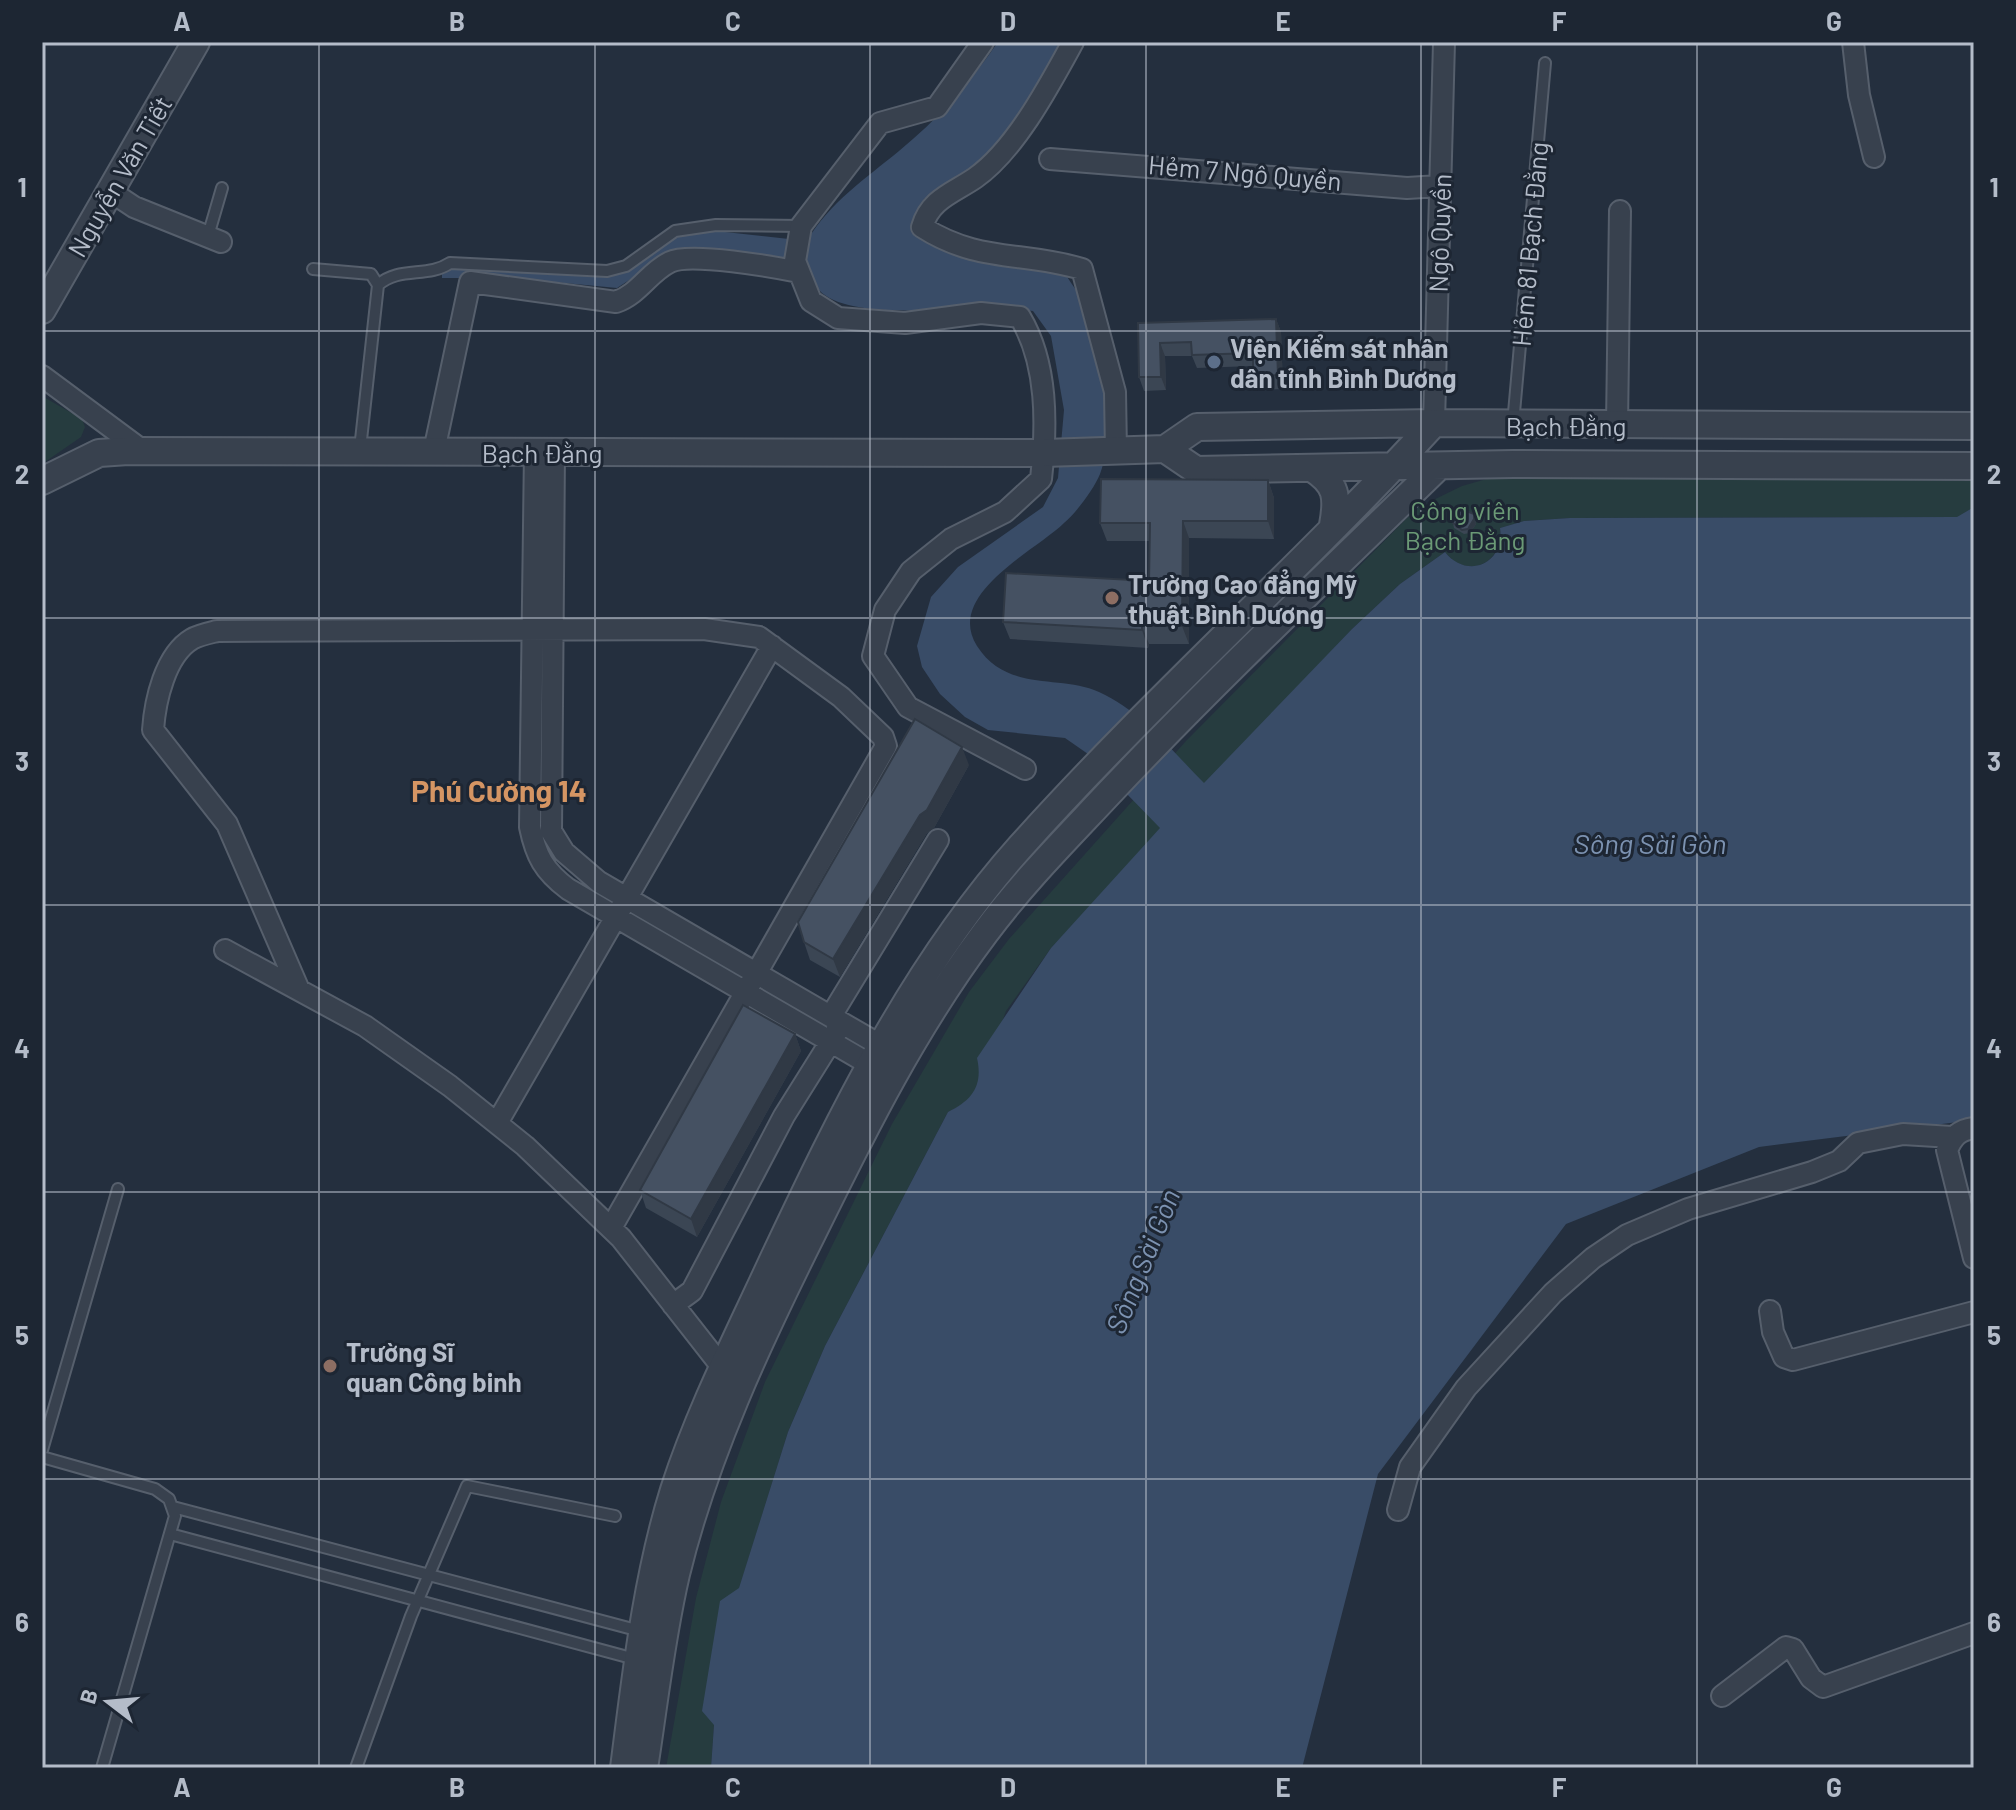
<svg xmlns="http://www.w3.org/2000/svg" width="2016" height="1810" font-family="Barlow,sans-serif">
<style>
.green{fill:#263c3f}
.water{fill:#394c67}
.lines{fill:none;stroke-linecap:round;stroke-linejoin:round}
.service-casing{stroke:#565f6c;stroke-width:14}
.minor-casing{stroke:#565f6c;stroke-width:24}
.tertiary-casing{stroke:#565f6c;stroke-width:30}
.service{stroke:#38414e;stroke-width:10}
.minor{stroke:#38414e;stroke-width:20}
.tertiary{stroke:#38414e;stroke-width:26}
.wall{fill:#3b4654}
.shaded-wall{fill:#303945}
.building{fill:#455162;stroke:#303945;stroke-width:2}
.grid{fill:none;stroke:#b4bcc9;stroke-width:2;stroke-opacity:0.55}
.service-dot{fill:#5c6f8a;stroke:#1d2633;stroke-width:3}
.education-dot{fill:#8d6e63;stroke:#1d2633;stroke-width:3}
.labels{text-anchor:middle;dominant-baseline:central;stroke-width:6;stroke-linejoin:round;paint-order:stroke}
.street-label{font-size:26px;fill:#b4bcc9;stroke:#1d2633}
.poi-label{font-size:26px;font-weight:bold;fill:#b4bcc9;stroke:#1d2633;text-anchor:start}
.park-label{font-size:26px;fill:#6b9a76;stroke:#1d2633}
.water-label{font-size:28px;font-style:italic;fill:#7c92b1;stroke:#1d2633}
.quarter-label{font-size:30px;font-weight:bold;fill:#d59563;stroke:#1d2633}
.neatline{fill:none;stroke:#b4bcc9;stroke-width:3}
.grid-label{font-size:26px;text-anchor:middle;font-weight:bold;fill:#b4bcc9}
</style>
<rect width="100%" height="100%" fill="#242f3e"/>
<path class="green" d="M42,396L82,419L85,427L81,437L42,464Z
M1518,470L1974,473V507L1958,517L1570,518L1524,521L1500,528C1504,563 1468,581 1445,552L1400,584L1352,629L1051,948L1006,1011L977,1090L964,1104L948,1112L825,1346L788,1432L739,1589L714,1725L711,1768H666L696,1598L721,1502L765,1382L892,1124L969,992L1009,939L1186,741L1417,508L1462,486Z"/>
<path class="water" d="M998,42H1063L1025,110L988,156L924,199L913,229C949,267 1017,265 1066,275C1072,285 1081,296 1085,306C1101,351 1117,429 1100,474C1094,489 1076,513 1064,523C1037,550 944,594 977,646C1007,693 1060,674 1099,692C1140,710 1172,751 1204,783L1352,629L1400,584L1445,552C1467,580 1505,564 1500,528L1524,521L1570,518L1957,517L1974,507V1120L1759,1147L1566,1224L1378,1474L1302,1768H711L714,1725L702,1711L720,1601L739,1588L788,1432L825,1346L948,1112C973,1100 983,1085 977,1058L1051,948L1160,828L1088,754L1065,738L988,730L965,717L940,694L922,667L917,646L931,597L958,567L1043,507L1058,478L1064,410L1051,336L1033,311C980,303 859,324 822,293C814,286 810,270 805,260L693,247L669,254L617,288L512,278H442V267L608,274L623,272L675,234L707,230L807,241C830,202 865,179 899,151C938,119 969,84 998,42Z"/>
<g class="lines">
<defs>
<path id="service" d="M208,236L222,188
M313,269L371,274L378,285L360,449
M378,285C399,266 428,278 450,263L607,271L626,266L675,231L716,225L801,226
M1513,424L1545,63
M42,1450L118,1189
M42,1457L155,1489L169,1499L175,1516L102,1768
M173,1507L640,1631
M170,1534L635,1659
M356,1768L411,1616L467,1486L615,1516"/>
<path id="minor" d="M983,42L937,107L880,123L801,226L795,261L811,301L838,318L905,323L981,313L1020,317C1048,364 1047,425 1041,479L1005,512L951,539L911,571L885,610L873,656L908,707L1025,769
M1073,42C1049,86 1015,150 975,178C953,193 930,199 922,227C978,263 1022,251 1082,269L1115,392L1116,452
M1853,42L1859,95L1874,157
M1050,159L1407,188L1440,186
M110,191L134,207L221,242
M42,376L143,451
M1434,423L1444,42
M1617,425L1620,211
M434,451L470,282L616,302C639,294 649,272 670,262C690,252 774,267 799,272
M535,451L530,827C536,856 544,871 568,889L883,1072
M554,451L551,831L564,852L599,882L892,1052
M225,950L365,1026L450,1086L525,1146L621,1238L722,1367
M299,990L227,824L153,730C155,701 165,655 192,639C199,635 209,633 217,631L704,629L759,637L841,697L883,737L886,746L611,1228
M497,1123L772,646
M1974,1128C1959,1130 1953,1136 1947,1150L1974,1258
M673,1305L692,1291L784,1116L836,1033L838,1024L831,1016L938,840
M1770,1311L1773,1332L1784,1357L1793,1360L1974,1312
M1398,1510L1410,1467L1466,1388L1553,1293L1593,1258L1627,1235L1688,1209L1812,1172L1839,1161L1858,1143L1903,1134L1952,1137
M1722,1696L1786,1647L1793,1649L1811,1678L1823,1687L1974,1633"/>
<path id="tertiary" d="M42,310L196,42
M1165,449L1196,470L1513,464L1974,466
M1312,468C1337,484 1338,497 1333,525
M42,481L99,453L128,451L1044,453L1165,449L1197,427L1434,423L1974,426
M624,1768C636,1675 646,1580 674,1490C700,1410 738,1336 773,1260C842,1114 913,967 1021,846C1153,699 1301,568 1434,423
M644,1768C654,1704 661,1638 676,1574C705,1455 758,1342 813,1232C864,1128 915,1026 985,933C1022,883 1067,838 1110,792C1216,680 1328,574 1439,466"/>
</defs>
<use href="#service" class="service-casing"/>
<use href="#minor" class="minor-casing"/>
<use href="#tertiary" class="tertiary-casing"/>
<use href="#service" class="service"/>
<use href="#minor" class="minor"/>
<use href="#tertiary" class="tertiary"/>
</g>
<path class="wall" d="M1276,319L1281,332L1283,389L1258,390L1253,376V366L1197,368L1192,356H1165L1166,390L1144,391L1139,377L1138,323Z
M1268,480L1274,498V539L1189,538V644H1149L1148,648L1010,639L1003,622L1149,581L1150,541H1107L1100,523Z
M1475,518L1476,524L1470,533L1464,534L1454,528L1453,523Z
M969,765L934,828L927,833L840,977L810,960L804,942Z
M795,1034L801,1051L697,1237L646,1208L640,1190Z"/>
<path class="shaded-wall" d="M1276,319L1281,332L1283,389L1278,375Z
M1160,343L1165,356L1166,390L1161,377Z
M1268,480L1274,498V539L1268,521Z
M1474,514L1476,524L1470,533L1468,529Z
M1183,521L1189,538V644L1182,626Z
M1142,626L1149,644L1148,648L1142,630Z
M962,747L969,765L934,828L927,833L840,977L833,959Z
M795,1034L801,1051L697,1237L691,1219Z"/>
<path class="building" d="M1276,319L1278,375L1253,376V353L1192,355L1191,342L1160,343L1161,377H1139L1138,323Z
M1101,479L1268,480V521H1183L1182,626H1142V630L1003,622L1006,573L1149,581L1150,523H1100Z
M1459,508L1474,514V519L1468,529L1462,530L1453,523L1452,517Z
M915,719L962,747L927,810L920,815L833,959L804,942L798,922Z
M743,1005L795,1034L691,1219L640,1190Z"/>
<path class="grid" d="M319,42V1768M595,42V1768M870,42V1768M1146,42V1768M1421,42V1768M1697,42V1768M42,331H1974M42,618H1974M42,905H1974M42,1192H1974M42,1479H1974"/>
<circle class="service-dot" cx="1214" cy="362" r="8"/>
<g class="education-dot">
<circle cx="1112" cy="598" r="8"/>
<circle cx="330" cy="1366" r="8"/>
</g>
<g class="labels">
<g class="street-label">
<text transform="translate(1245 172) rotate(5)">Hẻm 7 Ngô Quyền</text>
<text transform="translate(119 176) rotate(-60)">Nguyễn Văn Tiết</text>
<text transform="translate(1439 233) rotate(-88)">Ngô Quyền</text>
<text transform="translate(1529 244) rotate(-85)">Hẻm 81 Bạch Đằng</text>
<text x="1566" y="425">Bạch Đằng</text>
<text x="542" y="452">Bạch Đằng</text>
</g>
<g class="poi-label">
<text x="1230" y="347">Viện Kiểm sát nhân<tspan x="1230" dy="30">dân tỉnh Bình Dương</tspan></text>
<text x="1128" y="583">Trường Cao đẳng Mỹ<tspan x="1128" dy="30">thuật Bình Dương</tspan></text>
<text x="346" y="1351">Trường Sĩ<tspan x="346" dy="30">quan Công binh</tspan></text>
</g>
<g class="park-label">
<text x="1465" y="509">Công viên<tspan x="1465" dy="30">Bạch Đằng</tspan></text>
</g>
<g class="water-label">
<text x="1650" y="843">Sông Sài Gòn</text>
<text transform="translate(1142 1261) rotate(-68)">Sông Sài Gòn</text>
</g>
<g class="quarter-label">
<text x="499" y="790">Phú Cường 14</text>
</g>
</g>
<rect width="2016" height="1810" fill="none" stroke="#1d2633" stroke-width="88"/>
<g transform="translate(108 1702) rotate(286)" stroke="#1d2633" stroke-width="6" paint-order="stroke">
<path d="M0-6L14 30L0 20L-14 30Z" fill="#b4bcc9"/>
<text y="-12" font-size="22" font-weight="bold" text-anchor="middle" fill="#b4bcc9">B</text>
</g>
<rect x="44" y="44" width="1928" height="1722" class="neatline"/>
<g class="grid-label">
<text x="182" y="31">A</text>
<text x="457" y="31">B</text>
<text x="733" y="31">C</text>
<text x="1008" y="31">D</text>
<text x="1283" y="31">E</text>
<text x="1559" y="31">F</text>
<text x="1834" y="31">G</text>
<text x="22" y="197">1</text>
<text x="1994" y="197">1</text>
<text x="22" y="484">2</text>
<text x="1994" y="484">2</text>
<text x="22" y="771">3</text>
<text x="1994" y="771">3</text>
<text x="22" y="1058">4</text>
<text x="1994" y="1058">4</text>
<text x="22" y="1345">5</text>
<text x="1994" y="1345">5</text>
<text x="22" y="1632">6</text>
<text x="1994" y="1632">6</text>
<text x="182" y="1797">A</text>
<text x="457" y="1797">B</text>
<text x="733" y="1797">C</text>
<text x="1008" y="1797">D</text>
<text x="1283" y="1797">E</text>
<text x="1559" y="1797">F</text>
<text x="1834" y="1797">G</text>
</g>
</svg>
